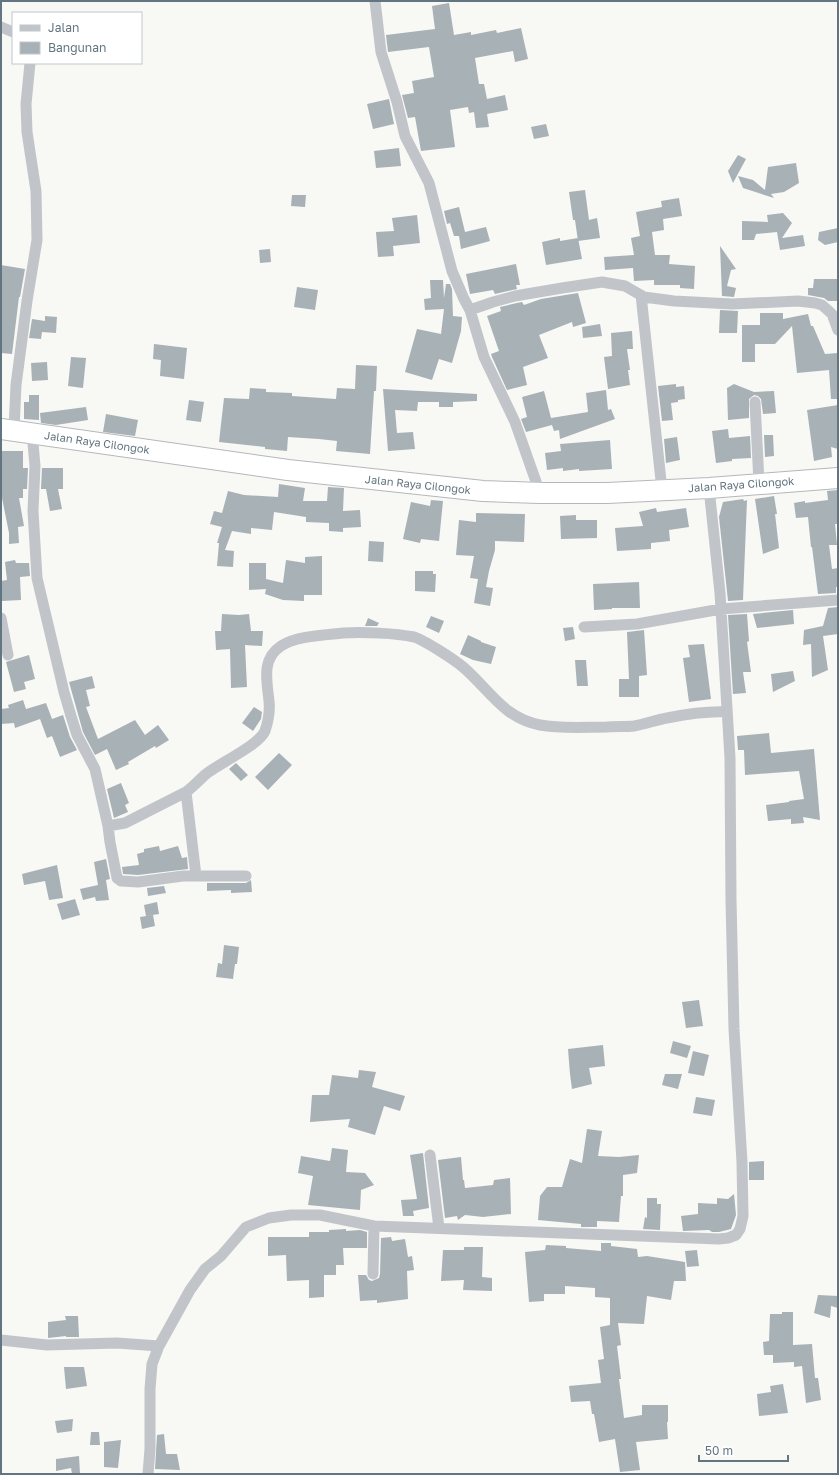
<svg xmlns="http://www.w3.org/2000/svg" width="839" height="1475" font-family="'Golos Text',sans-serif">
<style>
.building{fill:#a8b1b6}
.lines{fill:none;stroke-linecap:round;stroke-linejoin:round}
.highway-casing{stroke:#b4b8bb;stroke-width:22}
.street{stroke:#c1c5c9;stroke-width:11}
.highway{stroke:#fff;stroke-width:20}
.labels{text-anchor:middle;dominant-baseline:central;stroke-width:4;stroke-linejoin:round;paint-order:stroke}
.street-label{font-size:11px;fill:#637580;stroke:#fff}
</style>
<rect width="100%" height="100%" fill="#f8f8f5"/>
<path class="building" d="M449,3L454,35L471,32V35L496,30L497,33L521,28L528,59L515,62L513,51L475,58L479,84H484L487,99L505,95L508,110L487,114L489,127L476,128L474,112L469,113L468,107L450,110L455,147L421,151L415,117L408,118L402,95L414,93L412,81L434,77L429,47L388,52L386,35L435,29L432,6Z
M389,99L394,124L373,129L367,104Z
M546,124L549,136L534,139L531,127Z
M399,148L401,166L376,168L374,151Z
M738,155L746,159L733,183L728,171Z
M796,163L799,183L784,192L771,194L774,198L743,188L738,176L753,180L765,190L768,167Z
M585,190L589,220L597,218L600,238L578,241L575,220H573L569,192Z
M292,195H306L305,207L291,206Z
M679,198L682,216L663,219L664,230L652,232L655,255H670L669,264L695,266L694,289L680,288V285H654V280L634,281L633,268L605,270L604,257L634,255L631,238L640,236L636,212L662,207L661,201Z
M459,207L465,232L486,227L490,241L461,249L459,236H454L450,223L447,224L444,211Z
M783,213L792,223L782,238L803,235L805,246L780,250L777,232L756,234L754,240H742V221L768,222L767,215Z
M417,215L420,243L393,246L394,256L378,257L376,232L394,231L392,218Z
M838,228V242L825,245L818,240L819,232Z
M560,238V241L578,238L582,259L546,265L542,242Z
M720,246L736,269L731,270L727,286L736,288L734,297L722,296Z
M270,249L271,262L260,263L259,250Z
M516,264L520,285H516L517,289L495,294L493,290L470,294L466,274Z
M1,265L25,269L20,297H19L12,354L1,353Z
M814,279H838V301H828L824,298L808,295V288H813Z
M430,280H443L444,298L446,284H450L452,289L453,316L462,317L461,331L452,363L439,359L432,380L405,372L417,329L441,334L444,309L425,310L424,299L431,298Z
M297,287L318,290L315,310L294,307Z
M578,293L586,323L573,327L572,322L539,335L548,358L523,367L527,385L507,390L492,357L491,354L499,351L487,316L501,311L500,307L517,303L522,302L524,305L541,299Z
M720,310L738,311L737,333H719Z
M760,313H783V319L808,314L811,326H813L825,354L838,353V399H831L829,370L797,373L792,326L775,344H755V362H742V325H760Z
M45,316L57,317L56,333L42,332L41,339L29,338L32,319L45,321Z
M600,324L602,336L583,338L582,327Z
M632,331L633,349H627L630,370H628L630,385L608,389L604,357L612,356L611,333Z
M154,344L187,348L184,379L160,376L161,360L153,359Z
M71,357L86,358L83,388L68,386Z
M47,362L48,380L32,381L31,363Z
M356,365L377,366L376,391H374L370,454L336,451L337,441L319,439L288,437L287,451L265,449V447L219,442L224,398L249,399L250,388L266,389V392L292,393V396L336,399L337,388L355,389Z
M676,384V387L684,386L685,399L678,400V402L671,403L673,420L662,421L658,386Z
M734,384L754,392L774,391L776,413L763,414L761,399L758,396L754,395L749,399V418L728,420L727,388Z
M383,389L477,394V401L453,402V407H439V402H418L417,411L395,410L397,433L413,432L415,449L388,451Z
M606,390L608,410L611,409L615,419L560,439L559,430L554,431L552,425L526,432L521,419L527,417L522,397L544,391L551,418L588,412L586,393Z
M29,395H39V420L24,419V402H29Z
M189,400L204,402L201,422L186,420Z
M838,405V449L831,447L832,457L814,461L807,410Z
M86,407L88,420L56,425L41,423L40,413Z
M106,414L138,420L135,436L103,432Z
M728,429L729,438L750,436L751,458L732,459V461L716,463L712,431Z
M764,435H773L774,456L765,457Z
M677,437L680,460L666,463L664,439Z
M610,440L612,469L579,471V469L563,471V468L547,470L545,453L561,451L560,444Z
M1,451H23V468H28L27,489H23V498H19L24,526L18,527L19,543L9,544V533L2,498H1Z
M42,468H63V489H58L62,509L50,511L46,489H41Z
M279,484L305,488L303,501H327L328,487L344,488L343,511L360,510L361,527L343,528V532L329,531V523L306,522V517L274,512L272,530L251,528V534L232,531L225,550L234,551L233,567L217,566L219,543H217L222,527L210,524L214,511L222,513L228,491L244,495L278,497Z
M838,490V524H835L837,545H829L832,569L838,568V587H836V593L818,594L812,547H811L808,517L796,518L794,503L805,501V503L828,500L827,491Z
M774,496L777,514H775L779,548L763,554L755,499Z
M743,499L744,501L747,500L743,600L728,601L719,517L723,502Z
M431,500L443,501L439,541L421,539L420,543L403,539L411,502L430,506Z
M656,508L657,512L686,508L689,527L669,530L670,541L651,543V549L617,551L615,528L643,526L639,512Z
M476,513L525,514L524,542L495,541V550L489,571L486,587L493,588L490,606L474,603L478,579L470,578L474,556L456,555L459,520L476,522Z
M576,515V520H597V538L561,539L560,516Z
M369,541L384,542L383,562L368,561Z
M322,556V595H304V601L283,600L265,594L266,589L249,590V563H266V579L283,583L286,560L305,563V557Z
M15,560L16,563H29L30,576L20,577L21,600L2,601L1,581L7,580L5,562Z
M415,571H433V574H436L435,592L415,591Z
M639,582L640,608H612V609L594,610L593,584Z
M838,607V634L823,636L828,670L812,677L811,644L803,645L804,630L823,626L828,608Z
M793,610L794,624L757,628L753,614Z
M222,614L239,615L249,614L251,631H263L262,646L245,645L247,687L231,688L230,649L216,650L215,631H221Z
M747,614L749,641L747,642L751,672H743L746,693L733,694L728,615Z
M431,616L444,621L439,633L426,627Z
M368,618L379,623L377,626H365Z
M573,627L575,639L565,641L563,628Z
M644,630L647,675L639,676V697H619V679H629L627,632Z
M468,635L481,641V642L496,647L491,664L473,660L460,654Z
M704,644L711,699L689,702L683,658L690,657L688,645Z
M29,655L35,679L24,682L26,689L14,692L6,662Z
M575,660H586L588,686H577Z
M793,671L795,681L773,692L771,674Z
M92,676L95,688L86,690L90,706L86,707L98,739L135,720L145,735L158,725L169,740L156,748L155,746L128,762L129,764L116,770L107,749L95,755L83,732L69,682Z
M23,700L26,709L46,703L52,719L63,715L70,737L77,750L60,757L52,736L47,738L40,719L15,728L14,723L1,724V709L9,708L8,705Z
M254,707L262,712L261,719L253,731L242,723Z
M769,733L771,753L814,749L820,820L803,817L804,823L791,824V819L768,821L766,805L789,802V801L804,799L799,771L745,775L744,750H738L737,736Z
M279,753L292,765L268,790L255,777Z
M236,763L248,775L241,781L229,769Z
M121,783L129,803L125,805L128,812L114,818L107,789Z
M159,846L160,851L178,846L182,858L187,857L188,869L138,875L123,874L122,867L139,865L137,854L144,852V849Z
M106,859L110,879L106,880L109,900L96,901L95,897L83,900L80,889L98,885L94,862Z
M57,865L63,898L49,900L45,881L24,885L22,874Z
M251,880L252,892L231,893V890L207,891V883H246Z
M164,886L166,893L148,896L147,888Z
M75,899L80,915L62,920L57,904Z
M157,902L159,914L146,916L144,905Z
M153,915L155,926L142,929L140,917Z
M224,945L239,947L237,964H235L233,979L216,977L218,963L222,964Z
M699,1000L703,1026L686,1028L682,1002Z
M673,1041L691,1046L687,1058L670,1053Z
M603,1045L605,1066L589,1068L592,1084L572,1089L570,1074L568,1049Z
M693,1051L709,1055L704,1076L688,1073Z
M359,1070L376,1072L372,1087L405,1096L400,1111L384,1106L375,1135L348,1127L350,1119L310,1122L312,1095H329L332,1075L358,1078Z
M665,1074H682L678,1089L662,1085Z
M696,1097L715,1100L712,1116L693,1113Z
M587,1129L602,1131L598,1156L619,1157L639,1155L637,1173L623,1175V1196H621L619,1222L597,1221V1227H581V1224L538,1220L540,1196L547,1187H562L570,1159L582,1163Z
M332,1148L348,1150L346,1172L365,1173L374,1185L361,1190L360,1210L308,1205L313,1176L298,1173L301,1156L330,1161Z
M423,1153L429,1208L413,1211L414,1216H403L401,1200L417,1199L410,1155Z
M461,1157L463,1180H464L465,1188L493,1185L494,1180L510,1178L511,1214L483,1217L465,1215L458,1220L457,1216L445,1218L438,1160Z
M764,1161V1180H749V1162Z
M734,1194L736,1215L731,1229L719,1232H712L709,1230L683,1231L681,1216L698,1214V1203L717,1204V1198L728,1199Z
M647,1198H657V1204H661L660,1230L643,1229L645,1217L647,1218Z
M346,1229V1231L360,1230L367,1232V1248H343L344,1265H336V1275H324V1297L309,1298V1280L287,1281L286,1255L268,1256V1237H309V1232H329V1230Z
M391,1237L392,1241L405,1239L408,1257L412,1256L414,1270L407,1271L408,1299L377,1303V1300L360,1301L358,1275H366L369,1280L372,1281L379,1278L380,1274L381,1238Z
M601,1243H611V1246L637,1249L638,1257L647,1256L685,1262L686,1281H674L671,1300L647,1296L644,1324L618,1323L621,1345L617,1346L621,1379H619L624,1418L642,1415V1405H668V1422H667L668,1439L636,1442L640,1470L620,1472L615,1439L599,1442L594,1414H592L590,1401L571,1402L569,1386L601,1383L598,1360L604,1359L600,1327L610,1325V1298L595,1297V1288L565,1286V1294H544V1301L529,1302L525,1252L545,1250L546,1245L566,1246V1248L601,1251Z
M464,1247H483L482,1277L492,1278V1291L463,1290L464,1280L441,1281L443,1250H464Z
M697,1250L699,1266L687,1267L685,1251Z
M818,1295L838,1296V1308L831,1306L830,1318L814,1313Z
M782,1312H793V1345L812,1344L815,1378H818L821,1400L806,1403L802,1366L794,1367V1362L773,1363V1355H764L763,1342L769,1341L770,1314H782Z
M65,1316H78L79,1337H66V1336L48,1338V1322L66,1320Z
M64,1367H84L87,1386L66,1389Z
M783,1384L788,1413L759,1416L757,1394L771,1392L770,1386Z
M73,1419L72,1431L57,1433L55,1421Z
M91,1432H99L100,1445H90Z
M164,1434L166,1454H177L180,1470L155,1469L157,1435Z
M121,1440L118,1468L104,1467V1442Z
M79,1456L80,1474H72L71,1468L56,1471V1459Z"/>
<g class="lines">
<defs>
<path id="highway" d="M1,429L288,470L483,491L540,493H607L709,488L838,478"/>
</defs>
<use href="#highway" class="highway-casing"/>
<path class="street" d="M375,1L381,52L397,102L405,136L429,183L452,271L464,299L470,310L484,357L515,422L540,493
M1,27L13,32
M641,295L662,490
M470,310L493,302L515,296L562,288L602,282L625,286L644,297L674,301L732,304L798,301L815,303L822,305L832,314L838,330
M755,402L759,483
M14,430L16,385L27,301L37,240L36,191L27,132L26,104L30,63
M32,432L35,466L33,511L37,578L64,692L71,716L77,735L95,769L108,826L110,842L117,878L121,881L138,882L183,876H246
M1,618L8,655
M584,627L637,624L721,609L838,600
M108,826L125,823L186,792
M196,876L186,792C193,787 199,780 206,774C220,763 259,745 265,731C268,722 270,710 269,701C267,681 261,659 281,646C296,636 325,635 343,633C363,632 395,633 414,637C424,640 455,660 463,667C489,689 503,718 540,725C561,729 585,727 607,727C616,726 625,727 634,726C645,724 656,720 667,718C687,714 707,711 727,712
M430,1155L439,1228
M373,1274L374,1226
M1,1340L47,1345L117,1343L159,1346
M148,1474L150,1449V1389L152,1364L159,1346L190,1290L205,1269L221,1256L246,1227L269,1218L291,1215H320L374,1226L719,1239L728,1238L736,1235L740,1229L743,1216L742,1162L734,1029L731,900L730,758L720,593L709,488"/>
<use href="#highway" class="highway"/>
</g>
<g class="labels">
<g class="street-label">
<text transform="translate(97 442) rotate(8)">Jalan Raya Cilongok</text>
<text transform="translate(418 484) rotate(6)">Jalan Raya Cilongok</text>
<text transform="translate(741 484) rotate(-4)">Jalan Raya Cilongok</text>
</g>
</g>
<rect width="839" height="1475" fill="none" stroke="#637580" stroke-width="4"/>
<rect x="12" y="12" width="130" height="52" fill="#ffffff" stroke="#c1c8cc"/>
<rect x="20" y="25" width="20" height="6" fill="#c1c5c9" stroke="#c1c8cc"/>
<text x="48" y="32" font-size="12" fill="#637580">Jalan</text>
<rect x="20" y="42" width="20" height="12" fill="#a8b1b6" stroke="#c1c8cc"/>
<text x="48" y="52" font-size="12" fill="#637580">Bangunan</text>
<path d="M699 1455v6h89v-6" fill="none" stroke="#637580" stroke-width="2"/>
<text x="705" y="1455" font-size="12" fill="#637580" stroke="#ffffff" stroke-width="3" paint-order="stroke">50 m</text>
</svg>
